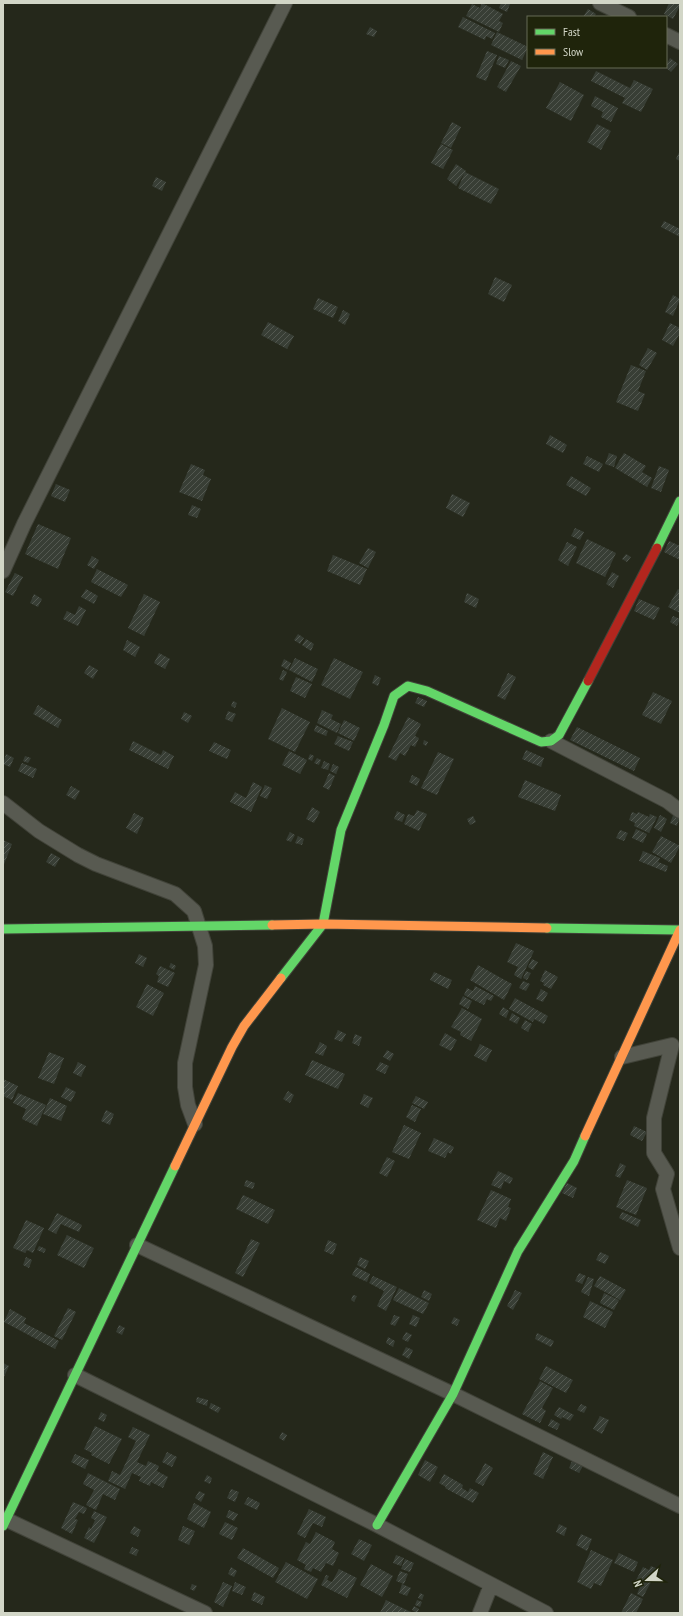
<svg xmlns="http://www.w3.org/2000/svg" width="683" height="1616" font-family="'PT Sans Narrow',sans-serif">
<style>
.building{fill:url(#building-hatch)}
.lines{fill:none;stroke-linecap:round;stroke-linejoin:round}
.street-casing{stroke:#414339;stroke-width:16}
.fast-casing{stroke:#414339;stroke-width:11}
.slow-casing{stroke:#414339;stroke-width:11}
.jam-casing{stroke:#414339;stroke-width:11}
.street{stroke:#585a51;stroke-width:14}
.fast{stroke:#63d668;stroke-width:9}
.slow{stroke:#ff974d;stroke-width:9}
.jam{stroke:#b3261e;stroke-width:9}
</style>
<defs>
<pattern id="building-hatch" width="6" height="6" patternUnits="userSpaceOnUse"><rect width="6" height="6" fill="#383e35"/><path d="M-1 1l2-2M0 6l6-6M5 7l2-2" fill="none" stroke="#545951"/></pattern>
</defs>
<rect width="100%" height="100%" fill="#25281b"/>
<path class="building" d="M482,3L503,14L499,21L503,23L499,32L466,16L472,4L480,8Z
M501,3L510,4L507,12L499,8Z
M669,3H680V6L673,19L664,14Z
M588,9L596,14L594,17H583Z
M463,17L495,33L492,39L486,36L485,40L458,27Z
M370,27L377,31L374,37L366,34Z
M497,32L528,47L522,60L491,45Z
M487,51L497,55L486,81L476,77Z
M499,56L509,60L505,68L496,64Z
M670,58L678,64L671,72L665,67Z
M511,61L521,66L506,92L497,87Z
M596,71L630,88L634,80L653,89L641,112L622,103L625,98L591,81Z
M560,82L584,95L571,121L546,108Z
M595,96L618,108L611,122L601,117L603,112L591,106Z
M452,122L461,127L451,148L441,143Z
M597,124L611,131L601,150L587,142Z
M441,144L453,150L443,169L431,163Z
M680,150V161L676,159Z
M456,164L466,171L456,186L447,179Z
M465,172L499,189L491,204L458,188Z
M156,177L166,182L162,191L152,186Z
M664,221L680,229V237L661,227Z
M495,277L512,285L504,302L488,294Z
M673,295L680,299L673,316L665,312Z
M318,298L338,307L333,318L313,309Z
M343,310L350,314L345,325L338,321Z
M268,322L294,336L287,349L261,335Z
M670,323L680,328V333L673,346L662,340Z
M648,348L657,353L647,370L639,365Z
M631,365L646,371L638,391L645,394L638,411L616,402Z
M550,435L567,445L563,453L546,444Z
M609,453L617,456L614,467L605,464Z
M624,453L646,466L642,472L652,478L647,487L615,468Z
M587,456L603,464L599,472L583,464Z
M191,464L205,470L203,475L211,479L202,501L179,492Z
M659,466L669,470L661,492L651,488Z
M571,476L591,488L586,496L566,485Z
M56,484L70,490L65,502L51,496Z
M452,494L470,503L463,517L446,508Z
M192,505L201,509L197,518L188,515Z
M38,524L71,538L58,569L25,554Z
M575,528L584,532L580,540L571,536Z
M587,539L616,553L605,577L576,563Z
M669,541L680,546V560L664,552Z
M567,542L577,547L568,566L558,560Z
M368,548L376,552L368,568L359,563Z
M626,554L631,557L627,562L622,559Z
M333,555L367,569L360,585L327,571Z
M92,556L99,560L94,569L87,565Z
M97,569L128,585L121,597L91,582Z
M612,572L619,576L613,588L606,584Z
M15,573L23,577L13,596L5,592Z
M86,589L98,596L94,604L81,597Z
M678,589L680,590V613L668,607Z
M467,593L479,599L476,608L464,602Z
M34,594L42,599L38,607L30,603Z
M144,594L160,602L144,636L128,628Z
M639,599L660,608L654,620L634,611Z
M79,606L86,610L78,626L63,619L67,611L75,615Z
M673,616L680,619L677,626L670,622Z
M298,634L304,638L300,644L294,640Z
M306,639L314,644L311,651L302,645Z
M127,640L140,647L135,657L123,650Z
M159,653L170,659L165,669L154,663Z
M295,658L318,669L312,682L289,670Z
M334,658L363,672L350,699L321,685Z
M284,659L291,663L288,670L281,666Z
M89,665L98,670L93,679L84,673Z
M283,670L287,672L283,681L279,679Z
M508,673L516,677L505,700L497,696Z
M375,675L381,678L378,686L372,683Z
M296,677L312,684L305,698L290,691Z
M653,692L672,701L661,724L642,715Z
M418,697L427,701L424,707L415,703Z
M233,701L237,703L235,708L231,706Z
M38,705L62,720L58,728L33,714Z
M282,708L310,722L295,752L268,739Z
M322,710L333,715L331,719L341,724L337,733L317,723Z
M228,711L236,714L232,722L225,719Z
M184,712L192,716L188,723L181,719Z
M408,717L421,724L415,736L419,738L415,747L411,745L405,756L400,753L396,761L388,757Z
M344,720L360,728L354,741L338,733Z
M316,725L328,731L326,736L314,731Z
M577,727L640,758L634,771L570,740Z
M338,736L353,742L349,751L334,744Z
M424,740L428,742L426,746L423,744Z
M133,741L161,755L163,750L174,756L168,769L129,750Z
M214,742L231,750L227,759L209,751Z
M526,750L544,758L541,767L522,759Z
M289,751L307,760L300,774L282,765Z
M438,752L454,759L437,795L421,788Z
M6,754L14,758L10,767L3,764Z
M310,754L314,756L312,761L308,759Z
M25,756L31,758L28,763L23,761Z
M317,758L321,760L319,765L314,763Z
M324,761L330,764L328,770L321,768Z
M22,763L37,769L33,778L18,771Z
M333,764L339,767L336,774L330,771Z
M329,773L335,776L329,790L323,787Z
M412,775L420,779L417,786L409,782Z
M525,780L561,795L555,811L518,797Z
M253,782L262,787L251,812L230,802L235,792L246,798Z
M265,785L272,788L267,799L260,796Z
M71,786L80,791L75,800L66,795Z
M312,807L320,812L314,823L306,819Z
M417,810L427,814L419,831L404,824L408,814L414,816Z
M397,811L405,815L402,822L394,819Z
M632,812L637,814L638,812L649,817L650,814L657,817L649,833L634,826L635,823L629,820Z
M134,813L144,818L137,834L126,828Z
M674,813L680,816L677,826L670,823Z
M660,815L667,819L661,832L654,828Z
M473,816L476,822L470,825L467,819Z
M636,829L647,834L643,843L632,838Z
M620,830L628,833L624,841L616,838Z
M290,832L295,835L291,842L286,840Z
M298,836L304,839L302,845L295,843Z
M661,836L680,846L671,863L652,852Z
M3,840L12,844L3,867Z
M643,851L660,858L658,862L668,866L666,872L639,861Z
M51,853L60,858L55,867L46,862Z
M516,943L534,951L521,979L514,975L518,967L507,962Z
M139,954L147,958L143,967L135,963Z
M532,959L538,962L533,970L528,967Z
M171,963L176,966L174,970L169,967Z
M478,965L512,984L504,1000L470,980Z
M160,966L175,973L168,987L157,982L159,976L156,974Z
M545,970L558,977L551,989L543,985L544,983L540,981Z
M526,971L531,973L527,980L523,978Z
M434,972L452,980L448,989L430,980Z
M523,981L530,984L526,991L519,988Z
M147,984L164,993L153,1016L136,1007Z
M475,986L494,996L491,1001L487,999L484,1005L464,995L467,988L473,991Z
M541,989L548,993L543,1002L536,999Z
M463,996L472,1001L468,1009L459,1004Z
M515,998L548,1016L544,1024L534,1019L533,1022L509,1009Z
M503,1007L509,1011L506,1018L499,1014Z
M462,1008L482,1019L471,1041L460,1035L461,1032L451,1027Z
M512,1013L520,1018L517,1024L509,1020Z
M525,1020L532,1024L528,1032L521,1028Z
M338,1030L346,1034L342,1042L334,1039Z
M445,1033L457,1040L451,1051L439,1045Z
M355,1034L362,1037L359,1046L352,1043Z
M320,1042L327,1046L323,1056L315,1053Z
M480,1044L492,1050L486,1062L474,1056Z
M387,1050L394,1054L390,1061L383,1057Z
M49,1052L64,1058L54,1084L38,1078Z
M312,1060L345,1074L338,1089L305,1075Z
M78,1062L86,1066L81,1077L73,1073Z
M380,1062L389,1066L385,1074L376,1070Z
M3,1079L18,1086L12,1100L3,1096Z
M66,1087L76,1092L71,1102L61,1097Z
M288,1091L294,1095L290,1103L283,1099Z
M18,1093L46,1105L37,1126L22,1119L26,1109L13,1103Z
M364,1094L373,1098L368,1108L360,1104Z
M416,1096L428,1102L424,1109L412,1103Z
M50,1098L67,1106L61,1121L43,1114Z
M412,1105L421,1109L415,1122L406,1117Z
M106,1110L114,1114L110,1125L101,1121Z
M404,1125L421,1133L409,1159L392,1152Z
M634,1126L647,1132L642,1141L630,1135Z
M434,1138L454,1147L451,1154L448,1152L445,1158L428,1151Z
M387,1157L395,1161L387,1177L379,1173Z
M620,1163L626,1166L620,1178L615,1176Z
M498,1171L513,1178L510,1184L504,1181L501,1189L491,1185Z
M246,1180L255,1183L253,1189L244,1186Z
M627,1180L647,1188L636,1215L616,1207Z
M567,1183L577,1188L573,1198L562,1193Z
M491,1190L511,1199L508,1207L511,1208L506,1221L500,1218L496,1228L477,1220Z
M243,1195L275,1210L268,1224L236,1209Z
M622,1212L641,1220L638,1227L619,1218Z
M57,1213L82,1225L79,1232L61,1224L56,1234L48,1230Z
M26,1220L44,1228L33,1253L27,1250L25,1253L13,1248Z
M67,1235L94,1248L84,1268L57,1255Z
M251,1239L260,1243L243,1277L235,1273Z
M328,1240L337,1244L333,1255L324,1251Z
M39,1246L46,1249L44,1253L37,1250Z
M600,1252L609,1256L605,1264L596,1260Z
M26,1257L32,1260L29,1268L23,1265Z
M360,1257L369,1261L365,1269L357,1265Z
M356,1267L370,1274L367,1282L352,1275Z
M579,1273L586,1276L582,1284L575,1281Z
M373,1276L397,1287L386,1311L377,1306L384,1291L369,1283Z
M600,1276L626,1290L620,1300L594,1286Z
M588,1277L594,1279L589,1296L581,1292Z
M399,1288L429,1303L423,1314L393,1300Z
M424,1290L432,1294L429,1301L421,1297Z
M515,1290L522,1293L513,1310L507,1306Z
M604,1293L619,1300L614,1310L600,1303Z
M353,1295L357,1296L354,1302L351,1300Z
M590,1301L613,1312L605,1328L583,1317Z
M68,1308L76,1312L62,1340L54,1336Z
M10,1309L26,1318L24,1323L59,1341L55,1349L4,1322Z
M394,1315L400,1317L395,1326L390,1324Z
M413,1315L420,1318L416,1327L409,1324Z
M454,1317L460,1320L457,1326L451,1323Z
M119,1325L125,1328L122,1335L116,1332Z
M406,1332L412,1335L408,1342L402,1339Z
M537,1333L554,1341L551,1347L535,1339Z
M388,1337L395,1341L393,1347L386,1343Z
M406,1347L413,1350L409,1359L402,1355Z
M3,1363L9,1366L3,1379Z
M546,1366L573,1380L566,1393L539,1379Z
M540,1381L553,1388L542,1408L546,1411L540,1423L522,1414Z
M197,1397L208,1400L207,1406L196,1402Z
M211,1403L221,1408L218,1413L209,1408Z
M581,1404L587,1407L584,1413L577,1410Z
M559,1407L574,1415L570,1421L562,1417L561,1419L554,1415Z
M101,1412L107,1415L104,1422L98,1419Z
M600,1416L609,1420L602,1434L593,1429Z
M551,1419L560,1424L557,1430L548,1426Z
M95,1426L122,1439L109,1464L91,1455L92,1453L84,1449Z
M133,1427L150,1435L137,1462L146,1466L148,1461L159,1466L157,1471L168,1477L163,1488L151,1482L150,1486L139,1481L141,1477L132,1473L125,1489L108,1481L112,1471L120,1475L136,1441L128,1437Z
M282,1432L287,1435L284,1441L279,1438Z
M167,1452L177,1457L172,1467L162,1462Z
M543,1452L553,1457L543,1479L533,1474Z
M75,1454L89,1460L85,1469L71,1462Z
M425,1460L438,1467L430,1482L418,1475Z
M572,1461L583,1466L579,1473L569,1468Z
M485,1463L493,1468L483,1486L475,1482Z
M88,1473L120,1489L115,1500L103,1494L96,1510L86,1505L94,1490L83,1484Z
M444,1474L463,1485L462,1488L468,1492L470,1488L479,1493L473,1503L445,1488L446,1487L439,1483Z
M207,1475L212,1478L210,1484L204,1481Z
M231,1489L239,1492L235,1502L227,1498Z
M199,1491L205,1494L201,1502L195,1498Z
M248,1497L260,1503L257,1510L244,1504Z
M73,1502L87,1508L84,1514L79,1512L75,1519L78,1520L72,1534L61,1528Z
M194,1503L211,1512L204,1528L187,1519Z
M309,1509L326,1517L322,1527L313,1523L305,1538L297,1534Z
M229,1510L238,1514L234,1521L226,1517Z
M94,1511L107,1517L94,1543L84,1538L89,1527L91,1529L95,1520L91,1518Z
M225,1522L238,1528L232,1540L219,1534Z
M559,1524L567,1528L564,1536L556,1532Z
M134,1526L141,1530L138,1537L130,1533Z
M183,1526L195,1531L189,1545L178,1540Z
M316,1532L335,1542L332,1549L339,1553L333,1566L326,1563L321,1572L313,1568L311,1572L304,1569L306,1565L297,1560L306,1542L310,1544Z
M581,1534L592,1539L587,1551L576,1545Z
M359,1539L372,1545L364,1561L351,1554Z
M132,1547L139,1550L136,1556L129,1553Z
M243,1548L279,1568L273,1578L237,1558Z
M591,1550L613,1560L601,1586L594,1583L591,1589L577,1582Z
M619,1553L638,1562L634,1572L614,1563Z
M396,1555L404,1558L401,1566L393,1563Z
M405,1559L414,1563L410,1572L401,1569Z
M286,1562L318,1579L307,1599L275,1582Z
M371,1564L393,1576L382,1597L360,1585Z
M651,1566L658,1569L643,1597L637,1594L640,1587L634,1584L643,1567L649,1570Z
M231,1567L237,1571L234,1577L228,1574Z
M339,1569L357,1578L347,1598L321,1585L326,1575L329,1576L327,1580L332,1582Z
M400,1571L408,1574L404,1584L396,1581Z
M223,1582L232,1586L223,1607L214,1602Z
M235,1582L246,1587L242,1595L232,1591Z
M192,1584L197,1586L194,1591L190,1589Z
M402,1584L411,1588L407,1596L399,1593Z
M254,1592L265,1597L262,1605L251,1600Z
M420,1593L424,1595L422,1600L418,1598Z
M631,1593L643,1599L636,1613H621Z
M386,1600L413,1613H380Z
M417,1600L422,1602L420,1607L415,1605Z
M414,1606L419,1609L417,1613L412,1610Z"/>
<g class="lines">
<defs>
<path id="street" d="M600,3L629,17
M666,35L680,42
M3,571L24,524L285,3
M551,741L667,801L680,811
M3,803L39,831L78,855L96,864L175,894L194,911L205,946L206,965L185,1063V1087L188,1105L195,1124
M622,1057L672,1045L654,1118V1153L667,1174L663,1189L680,1248
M137,1245L453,1394L680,1506
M75,1375L377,1525L546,1613
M3,1518L205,1613
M480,1613L491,1585"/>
<path id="fast" d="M657,548L680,501
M547,928L680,930
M3,929L272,925
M281,978L323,924L341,830L384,725L394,696L408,686L427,691L541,742L551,741L559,735L588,681
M377,1525L453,1394L518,1251L574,1161L585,1136
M3,1526L175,1166"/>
<path id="slow" d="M272,925L323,924L547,928
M585,1136L680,930
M175,1166L232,1047L244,1026L281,978"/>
<path id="jam" d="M588,681L657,548"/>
</defs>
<use href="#street" class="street-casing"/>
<use href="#fast" class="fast-casing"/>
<use href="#slow" class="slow-casing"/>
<use href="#jam" class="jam-casing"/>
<use href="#street" class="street"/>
<use href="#fast" class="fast"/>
<use href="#slow" class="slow"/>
<use href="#jam" class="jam"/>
</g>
<rect width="683" height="1616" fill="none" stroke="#d2d6c7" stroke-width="8"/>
<rect x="527" y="16" width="140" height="52" fill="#1f240b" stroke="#676b56"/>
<rect x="535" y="29" width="20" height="6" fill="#63d668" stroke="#676b56"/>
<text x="563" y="36" font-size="12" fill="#d2d6c7">Fast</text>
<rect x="535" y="49" width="20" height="6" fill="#ff974d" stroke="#676b56"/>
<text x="563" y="56" font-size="12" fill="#d2d6c7">Slow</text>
<g transform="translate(647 1580) rotate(249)" stroke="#1f240b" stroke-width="3" paint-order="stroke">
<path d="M0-3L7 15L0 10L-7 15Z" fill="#d2d6c7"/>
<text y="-6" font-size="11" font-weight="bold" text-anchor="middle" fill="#d2d6c7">N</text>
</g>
</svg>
